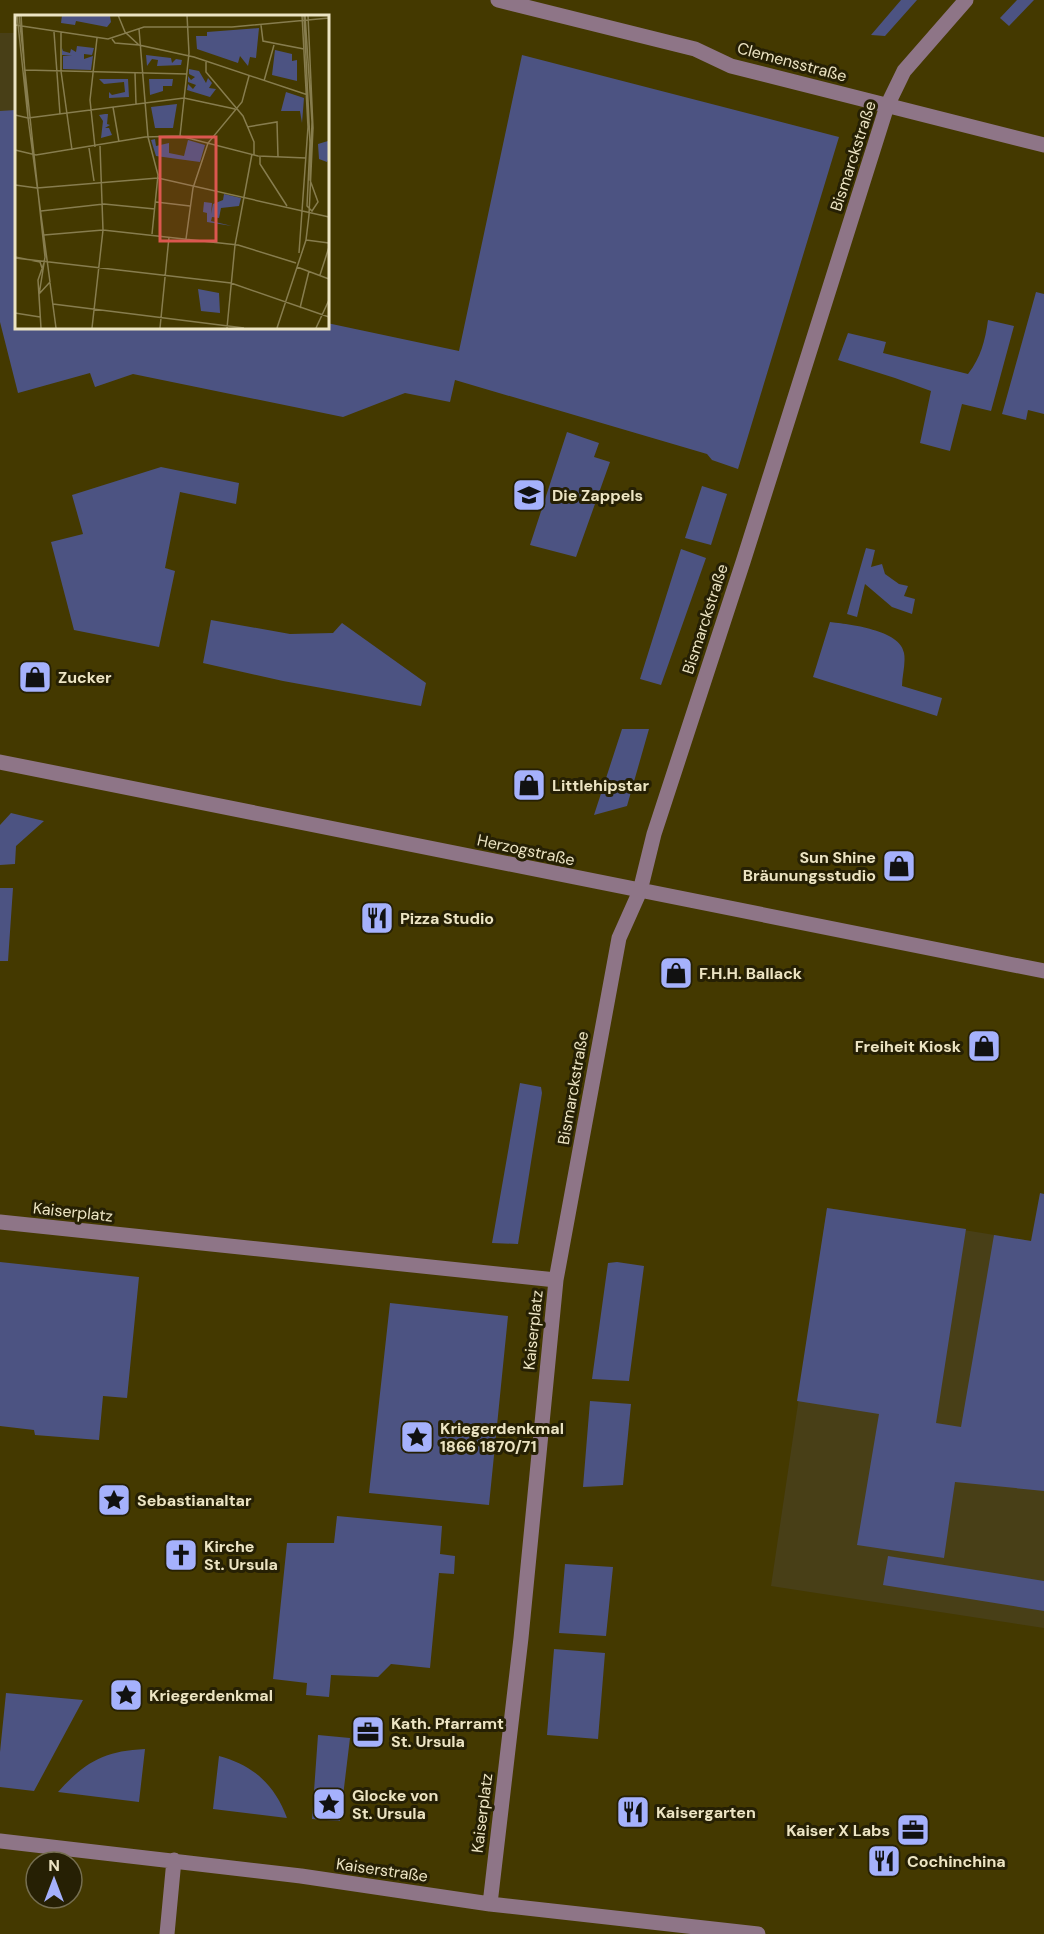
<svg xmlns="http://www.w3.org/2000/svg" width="1044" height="1934" font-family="'DM Sans',sans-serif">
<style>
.built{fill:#483f17}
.green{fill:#4c5382}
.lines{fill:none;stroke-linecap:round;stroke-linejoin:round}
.minor{stroke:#8e7587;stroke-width:15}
.labels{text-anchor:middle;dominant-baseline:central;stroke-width:6;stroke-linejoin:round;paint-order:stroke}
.street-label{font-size:16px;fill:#ece4c3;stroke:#262004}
.poi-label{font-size:16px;font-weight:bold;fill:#ece4c3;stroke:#262004;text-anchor:start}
.inset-road{fill:none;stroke:#877d4e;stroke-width:1.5}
.view{fill:#dc574f;fill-opacity:0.15;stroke:#dc574f;stroke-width:3}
.inset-edge{fill:none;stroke:#ece4c3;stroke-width:3}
</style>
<rect width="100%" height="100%" fill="#443900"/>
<path class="built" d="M0,33H16V307L0,321Z
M827,1208L1044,1243V1628L771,1586Z"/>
<path class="green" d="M901,0H917L885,36L871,35Z
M1017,0H1034L1009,26L1000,18Z
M522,55L839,137L738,469L712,460L707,454L455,380L450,402L405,393L343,417L133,374L95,387L90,373L18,393L0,322V111L16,110V327H327V323L459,351Z
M1036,292L1044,294V414L1028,410L1026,420L1002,414Z
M988,320L1014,326L991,411L962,404L950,451L920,443L931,391L895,378L838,360L848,333L886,342L883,353L968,374C981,357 985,341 988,320Z
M567,432L599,443L594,457L610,462L576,557L530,545Z
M161,467L239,483L236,504L180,492L165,568L175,571L159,647L74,630L51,542L83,534L72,495Z
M702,486L727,494L711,545L685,538Z
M866,548L875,550L871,567L882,564L885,574L899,584L908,586L904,596L915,599L912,614L892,607L865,584L857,617L847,614Z
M681,549L706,558L661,685L640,679Z
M211,620L290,634L333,633L342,623L426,683L421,706L283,681L203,663Z
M830,622C848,624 901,630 904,653C906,663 902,676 902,686L942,698L937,716L813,677Z
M622,729H649L627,806L594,815Z
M11,813L44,821L16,846L15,864L0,865V825Z
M0,888H13L8,961H0Z
M520,1083L541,1087L542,1093L518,1244L492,1243Z
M1040,1193L1044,1194V1491L955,1482L944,1558L857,1545L879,1414L797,1401L827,1208L966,1229L936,1423L961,1427L994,1235L1031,1241Z
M0,1262L139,1277L127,1398L103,1396L99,1440L35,1435L34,1430L0,1426Z
M617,1262L644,1266L629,1381L592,1379L608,1263Z
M390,1303L508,1316L489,1505L369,1493Z
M590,1401L631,1404L623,1485L583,1487Z
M337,1516L442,1526L440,1554L455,1556L454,1574L439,1573L430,1668L391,1664L378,1677L331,1675L329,1697L306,1695L307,1683L273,1679L287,1543H334Z
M888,1556L1044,1581V1611L883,1585Z
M565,1564L613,1567L606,1636L559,1633Z
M554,1649L605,1653L598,1739L547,1735Z
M6,1693L83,1700L34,1791L0,1787V1752Z
M318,1735L350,1738L340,1821L312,1819Z
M145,1749L139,1802L58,1792C85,1762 104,1751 145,1749Z
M219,1756C253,1765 275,1785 287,1818L213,1809Z"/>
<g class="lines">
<path class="minor" d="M498,0L695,49L731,66L1044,145
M0,762L1044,971
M0,1222L556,1280
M0,1841L301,1876L490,1904L758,1934
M490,1904L521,1638L556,1280L619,938L640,891L654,834L743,562L887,106L904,71L966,0
M167,1934L174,1860"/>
</g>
<defs>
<symbol id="school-square" viewBox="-11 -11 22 22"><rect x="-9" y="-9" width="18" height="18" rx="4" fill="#a5b1fc" stroke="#262004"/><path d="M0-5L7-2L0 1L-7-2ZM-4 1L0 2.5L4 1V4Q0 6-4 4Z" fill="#111"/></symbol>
<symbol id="shop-square" viewBox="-11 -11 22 22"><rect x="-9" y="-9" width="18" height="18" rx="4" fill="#a5b1fc" stroke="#262004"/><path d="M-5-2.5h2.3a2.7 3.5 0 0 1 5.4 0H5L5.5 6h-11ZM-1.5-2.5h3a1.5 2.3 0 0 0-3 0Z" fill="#111"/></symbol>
<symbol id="restaurant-square" viewBox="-11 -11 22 22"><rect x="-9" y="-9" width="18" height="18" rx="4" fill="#a5b1fc" stroke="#262004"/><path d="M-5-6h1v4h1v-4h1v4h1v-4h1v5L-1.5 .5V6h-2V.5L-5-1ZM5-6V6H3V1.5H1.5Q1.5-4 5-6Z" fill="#111"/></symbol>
<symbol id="sight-square" viewBox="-11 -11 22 22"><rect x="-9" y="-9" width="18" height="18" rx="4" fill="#a5b1fc" stroke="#262004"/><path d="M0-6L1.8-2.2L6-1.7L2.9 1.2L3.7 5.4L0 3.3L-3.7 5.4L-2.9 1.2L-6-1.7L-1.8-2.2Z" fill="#111"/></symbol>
<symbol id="church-square" viewBox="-11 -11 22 22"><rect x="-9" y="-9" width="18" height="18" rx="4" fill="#a5b1fc" stroke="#262004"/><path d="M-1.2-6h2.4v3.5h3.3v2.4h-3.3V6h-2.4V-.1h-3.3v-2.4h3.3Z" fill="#111"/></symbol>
<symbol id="office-square" viewBox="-11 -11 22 22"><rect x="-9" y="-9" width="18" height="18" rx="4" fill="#a5b1fc" stroke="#262004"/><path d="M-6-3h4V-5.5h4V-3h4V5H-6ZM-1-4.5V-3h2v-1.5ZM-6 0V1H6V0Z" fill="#111"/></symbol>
</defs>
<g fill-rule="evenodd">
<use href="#school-square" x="510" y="476" width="38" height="38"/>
<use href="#shop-square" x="16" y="658" width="38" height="38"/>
<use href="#shop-square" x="510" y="766" width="38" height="38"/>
<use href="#shop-square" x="880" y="847" width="38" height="38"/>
<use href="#restaurant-square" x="358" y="899" width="38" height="38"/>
<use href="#shop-square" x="657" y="954" width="38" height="38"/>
<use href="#shop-square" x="965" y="1027" width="38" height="38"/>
<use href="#sight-square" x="398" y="1418" width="38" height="38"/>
<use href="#sight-square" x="95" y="1481" width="38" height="38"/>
<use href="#church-square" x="162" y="1536" width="38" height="38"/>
<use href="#sight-square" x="107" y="1676" width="38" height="38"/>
<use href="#office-square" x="349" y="1713" width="38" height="38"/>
<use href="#sight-square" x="310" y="1785" width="38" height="38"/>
<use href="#restaurant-square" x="614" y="1793" width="38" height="38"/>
<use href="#office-square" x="894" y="1811" width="38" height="38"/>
<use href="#restaurant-square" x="865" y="1842" width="38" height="38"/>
</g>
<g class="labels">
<g class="street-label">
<text transform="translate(792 62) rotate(15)">Clemensstraße</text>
<text transform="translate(853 156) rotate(-72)">Bismarckstraße</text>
<text transform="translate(705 619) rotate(-72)">Bismarckstraße</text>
<text transform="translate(526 850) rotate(12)">Herzogstraße</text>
<text transform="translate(573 1088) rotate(-80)">Bismarckstraße</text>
<text transform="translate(73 1212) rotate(6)">Kaiserplatz</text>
<text transform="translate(533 1330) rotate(-84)">Kaiserplatz</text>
<text transform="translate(482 1813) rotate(-83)">Kaiserplatz</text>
<text transform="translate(382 1870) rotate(8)">Kaiserstraße</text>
</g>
<g class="poi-label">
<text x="552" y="495">Die Zappels</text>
<text x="58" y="677">Zucker</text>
<text x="552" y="785">Littlehipstar</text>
<text x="876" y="857" text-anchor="end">Sun Shine<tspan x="876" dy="18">Bräunungsstudio</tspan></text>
<text x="400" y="918">Pizza Studio</text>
<text x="699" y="973">F.H.H. Ballack</text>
<text x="961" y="1046" text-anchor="end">Freiheit Kiosk</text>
<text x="440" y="1428">Kriegerdenkmal<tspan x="440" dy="18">1866 1870/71</tspan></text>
<text x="137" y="1500">Sebastianaltar</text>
<text x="204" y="1546">Kirche<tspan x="204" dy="18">St. Ursula</tspan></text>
<text x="149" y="1695">Kriegerdenkmal</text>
<text x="391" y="1723">Kath. Pfarramt<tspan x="391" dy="18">St. Ursula</tspan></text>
<text x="352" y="1795">Glocke von<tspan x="352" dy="18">St. Ursula</tspan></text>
<text x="656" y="1812">Kaisergarten</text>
<text x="890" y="1830" text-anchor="end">Kaiser X Labs</text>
<text x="907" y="1861">Cochinchina</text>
</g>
</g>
<g transform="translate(15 15)">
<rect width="314" height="314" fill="#443900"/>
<path d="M47,0L95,1L96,7L92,12L61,6L60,10L46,8ZM244,13L241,43L235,42L233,51L225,41L223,48L182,34L181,21H192V17ZM62,31L79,33L77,40L69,39V44L78,41L76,55L48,54V41L57,40H47V33L48,36L55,38L56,34L61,37ZM260,35L277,39V46L282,45V66L257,60ZM131,40L156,43L157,48L161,44L167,45L166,50L142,51L143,45L137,44L132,51ZM174,54L184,56L191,68L193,63L197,68L194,73L201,74L195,82L172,75L173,69L178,74L181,70L173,67V61L176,65L180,62L174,59ZM84,64H113L114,82L94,83V77L97,80L110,77L109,67L89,69ZM134,64H158L157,71H148V76L135,80ZM271,77L289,83L287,108L285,96H266ZM162,89L158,113H140L136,92ZM90,99H93L92,109L95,110L90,113H94L97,120L86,123L88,106L84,100ZM140,124L141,131L154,128V138L169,141L173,125L190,130L185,147L141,141L136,125ZM313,126V145L312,147L304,144L303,129ZM209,179L226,183L224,191L206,193L204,203L197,202L196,206L217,211L192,207V198L188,197L189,187L197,188L196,199L198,189L208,185ZM183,274L204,278L205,298L186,296Z" fill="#4c5382"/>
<path class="inset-road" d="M2,0L13,103M4,0L30,242L24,280L26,313M6,0L13,103L35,267L24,279M103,0L110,17L124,30L179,42L293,80M289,0L295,128L292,191L297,196L303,187L295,165L297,107L290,0M0,10L93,24L129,12H217L314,3M246,10L248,26L289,34M124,14L133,122L143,160L137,219M39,17L45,99M46,17V56L57,135M97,24L100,28L124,30M191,47V57L228,101L239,127V140M10,55L172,59M120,58L121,89M249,66L259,30M98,92L104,127M0,100L13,103L169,83L220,94M232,112L262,107L263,142M165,121L174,38L172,0M80,132L75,85L82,23M74,133L79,166M0,135L21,140L130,122L165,121L243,141L291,143M245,141V149L272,191M0,170L22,173L143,163L314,202M141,187L175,191M26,196L89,189L140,194M29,220L88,215L223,230L281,248M171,224L178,173L193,128L227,87L234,61M291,225L314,228M284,238L293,112L287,0M0,242L25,247L28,256M0,243L216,268L314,302M282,252L314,264M305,260L314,232M35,268L41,313M38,289L229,313M285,293L294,256M0,298L25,302M26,313L23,265L29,248M77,313L88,215L85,131M145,313L154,222M212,313L220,230L237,139M262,313L291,225L294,200L298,113L293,0M301,313L314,285"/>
<path class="view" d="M145,122H201V226H145Z"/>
<rect width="314" height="314" class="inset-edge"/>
</g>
<g transform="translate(54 1880)"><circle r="28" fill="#262004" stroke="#756e50" stroke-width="1.5"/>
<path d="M0-4.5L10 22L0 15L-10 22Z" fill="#a5b1fc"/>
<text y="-9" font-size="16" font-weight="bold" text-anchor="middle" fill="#ece4c3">N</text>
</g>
</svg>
